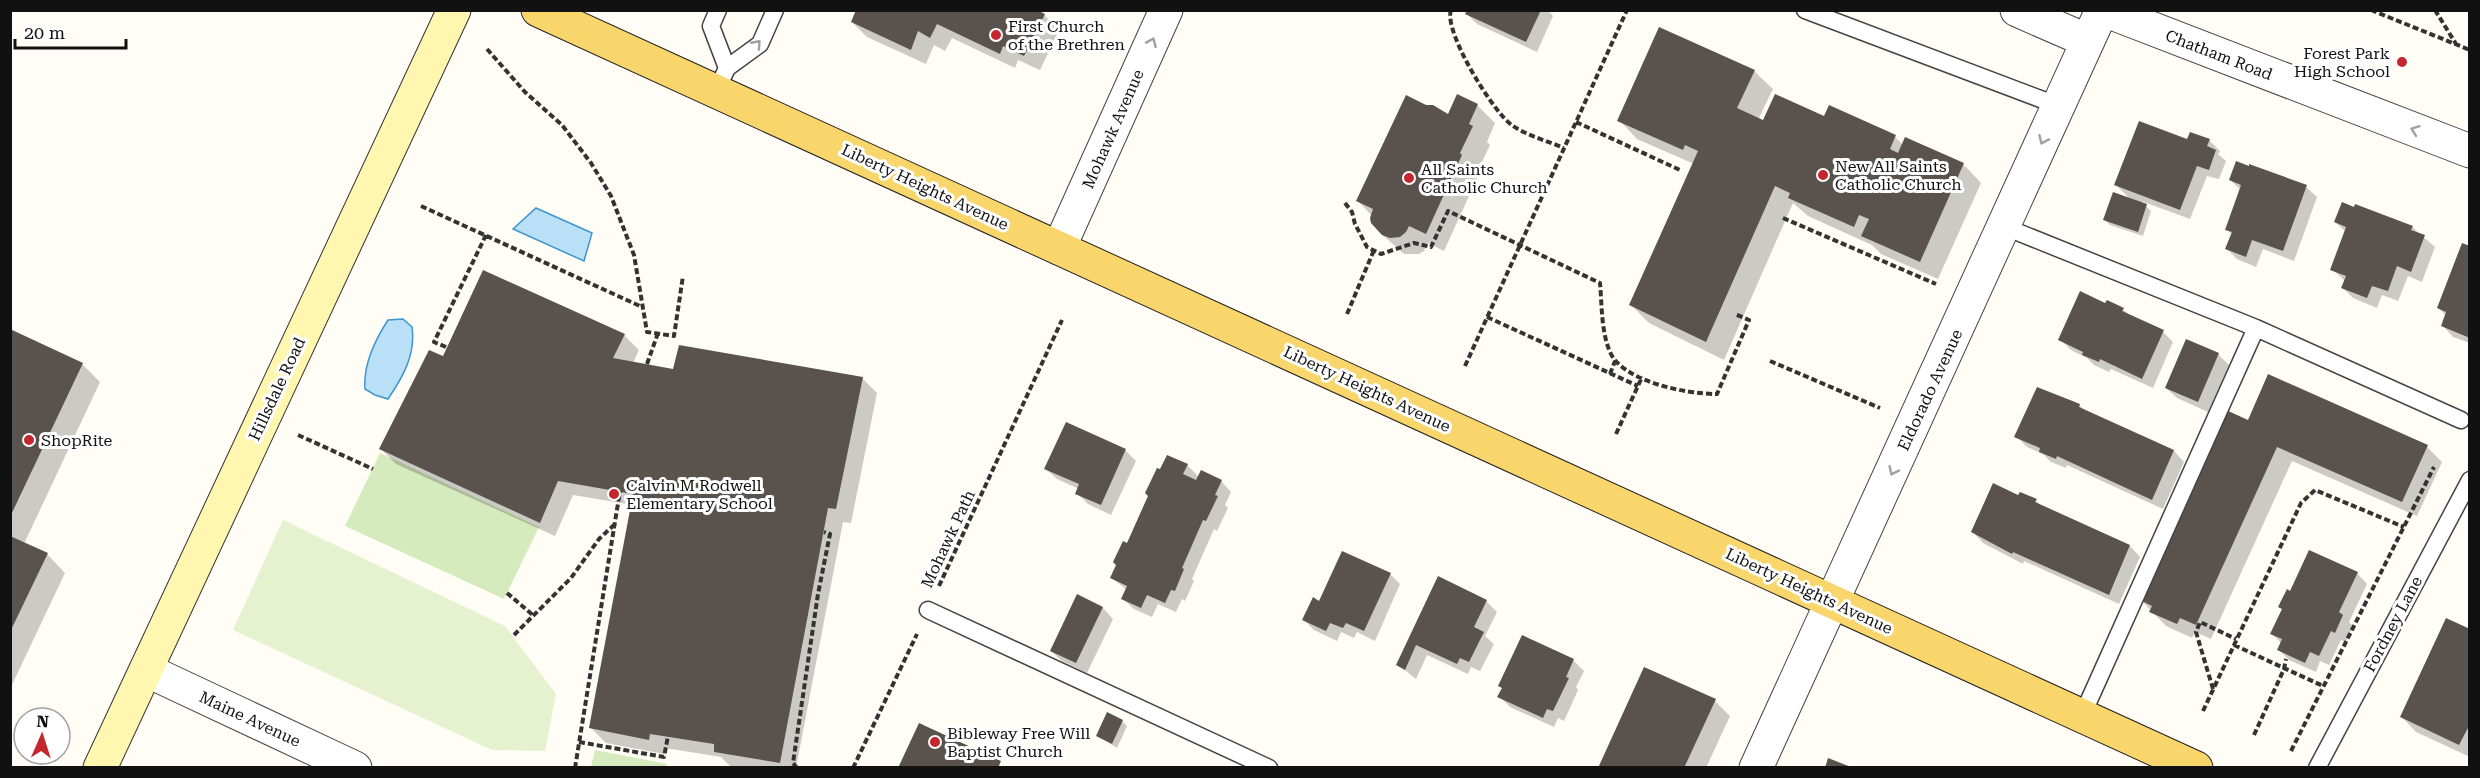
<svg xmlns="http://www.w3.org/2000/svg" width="2480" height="778" font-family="'Roboto Serif',serif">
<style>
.green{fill:#d5ebbd}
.pitch{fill:#e6f2cf}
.water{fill:#b9e0f7;stroke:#3f96cf;stroke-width:1.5}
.shadow{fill:#0003}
.building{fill:#5a524d}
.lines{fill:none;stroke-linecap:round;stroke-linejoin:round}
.service-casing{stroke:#444;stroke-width:19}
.minor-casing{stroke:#444;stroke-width:35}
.secondary-casing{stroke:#333;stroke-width:35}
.primary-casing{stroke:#222;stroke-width:35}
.path{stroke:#333;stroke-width:4;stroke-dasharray:6 3;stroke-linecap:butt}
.service{stroke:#fff;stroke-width:16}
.minor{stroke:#fff;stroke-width:33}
.secondary{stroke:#fff6b0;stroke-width:33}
.primary{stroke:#f9d66b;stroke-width:33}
.oneway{stroke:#a0a0a0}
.poi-dot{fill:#c4262e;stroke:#fff;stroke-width:2}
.labels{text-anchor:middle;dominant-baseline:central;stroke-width:6;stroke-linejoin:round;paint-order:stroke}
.poi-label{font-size:16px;fill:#111;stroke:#fff;text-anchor:start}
.street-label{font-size:16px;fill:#111;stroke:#fff}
</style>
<rect width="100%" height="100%" fill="#fffdf5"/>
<path class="green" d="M380,453L539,527L504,599L345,526Z
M595,750L667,764L666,767H591Z"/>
<path class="pitch" d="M283,520L505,626L556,694L545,751L492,750L233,630Z"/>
<path class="water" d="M536,208L592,233L584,261L513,229Z
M403,319L412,327C416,354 403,377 388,399L375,395L365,389C363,365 375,340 388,320Z"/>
<path class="shadow" d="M858,10H1039L1059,30L1040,70L1018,60L1015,68L952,38L945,51L934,45L926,64L867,37L852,22Z
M1468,10H1548L1553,16L1537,52L1477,24L1467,14Z
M1754,71L1773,89L1758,120L1763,122L1825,118L1895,137L1903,145L1963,164L1981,183L1938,279L1881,254L1872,245L1808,216L1793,203L1724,360L1649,323L1631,305L1694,164L1637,139L1619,120Z
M1477,105L1495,123L1487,142L1490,145L1477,172L1479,174L1444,251L1428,243L1424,251L1419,254H1404L1378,231L1372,216L1358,201L1448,116Z
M2209,140L2220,151L2218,154L2226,161L2219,179L2207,176L2190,219L2141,201L2151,211L2143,236L2110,225L2105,220L2131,200L2116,185L2188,141Z
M2250,166L2306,187L2317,197L2294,261L2263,249L2256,267L2237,259L2227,249L2232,235L2227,229L2241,190L2230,180Z
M2335,222L2412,227L2435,247L2422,282L2408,276L2398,301L2382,295L2377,308L2353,298L2343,288L2345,281L2332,269L2346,232Z
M2470,248V343L2453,337L2443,326L2447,316L2438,308Z
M484,272L624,335L639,350L633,363L675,371L862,378L877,393L851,523L843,522L796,768H738L730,766L721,757L665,748L664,754L606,743L591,728L633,505L573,495L555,536L396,464L381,449L443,358Z
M2106,305L2123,309L2130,316L2163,332L2173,342L2153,388L2111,369L2109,372L2094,365L2087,358L2071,350L2060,339Z
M10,331L82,364L100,382L24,544L47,554L65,573L10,689Z
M2218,354L2229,365L2208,412L2177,398L2166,388Z
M2079,405L2085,411L2174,451L2184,462L2163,509L2067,465L2066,468L2051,462L2043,454L2027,447L2016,436Z
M2249,422L2427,447L2442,462L2417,516L2292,461L2211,639L2195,632L2192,638L2166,626L2141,600Z
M1125,450L1136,461L1111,515L1088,504L1077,493L1079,489L1057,479L1046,469Z
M1187,465L1199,477L1221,481L1231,492L1225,505L1228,508L1217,531L1214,529L1192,579L1194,581L1185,601L1182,599L1176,612L1158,604L1152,617L1134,609L1123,599L1127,590L1112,578L1127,545Z
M2019,497L2036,501L2042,507L2130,546L2140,557L2119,604L2024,561L2023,564L1983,543L1973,532Z
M2357,573L2367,584L2349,622L2353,626L2346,642L2341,640L2329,665L2320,661L2316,672L2289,660L2278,649L2281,643L2272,634L2291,593Z
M1390,574L1400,584L1375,641L1357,632L1354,638L1341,632L1337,641L1314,630L1304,620L1320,603Z
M1439,578L1486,601L1497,612L1485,636L1494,644L1480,671L1471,667L1468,674L1427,655L1416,679L1397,664Z
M1077,596L1103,608L1113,619L1087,673L1062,661L1051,651Z
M2470,630V757L2416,732L2402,717Z
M1573,660L1584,671L1576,687L1578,690L1564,721L1558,718L1554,727L1510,707L1499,696L1503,689L1500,686Z
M1715,701L1730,716L1706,768H1599Z
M1122,721L1127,726L1117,748L1098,736Z"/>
<path class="building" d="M856,10H1037L1045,14L1024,56L1003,46L1000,54L937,24L930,38L918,31L911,50L851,22Z
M1467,10H1541L1526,42L1465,14Z
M1659,27L1755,70L1737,108L1763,120L1775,94L1824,116L1829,105L1896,135L1890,149L1898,153L1905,137L1964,163L1920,262L1861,236L1869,219L1859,215L1854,227L1788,198L1790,193L1775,186L1706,342L1629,305L1698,151L1685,145L1683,150L1617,121Z
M1457,94L1478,104L1469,124L1473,126L1460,153L1462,155L1426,234L1409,226L1406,232L1400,237L1390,238L1382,235L1371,223L1370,218L1373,209L1356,201L1406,95L1426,105H1433L1448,114Z
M2139,121L2187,139L2190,132L2210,139L2207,146L2216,150L2209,170L2197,166L2180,210L2114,185Z
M2236,161L2249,166V164L2307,185L2283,251L2252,240L2246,257L2225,249L2232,232L2225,230L2241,185L2229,180Z
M2113,192L2147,204L2138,232L2103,220Z
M2342,202L2354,207L2355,204L2413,226L2411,230L2425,235L2411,272L2397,266L2388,291L2372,286L2367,298L2341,288L2346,276L2330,270L2346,227L2334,222Z
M2462,243L2470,246V338L2441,326L2446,312L2437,308Z
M483,270L625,334L613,358L673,369L679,345L863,377L836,509L828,508L780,763L714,752V744L650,734L649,740L589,728L633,494L558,481L540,523L379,449L429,350L443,356Z
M2080,291L2105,303L2107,300L2124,308L2122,311L2164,330L2142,379L2100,359L2099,362L2082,355L2083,352L2058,340Z
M10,329L83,363L10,517Z
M2186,339L2219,353L2198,402L2165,388Z
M2268,374L2428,445L2402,502L2277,447L2196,625L2180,618L2177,624L2149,612L2152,606L2140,600L2226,410L2248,420Z
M2037,387L2080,404L2079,407L2174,450L2152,500L2057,456L2056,459L2039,452L2040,448L2014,437Z
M1066,422L1126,449L1101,505L1075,494L1079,484L1044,469Z
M1167,455L1188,464L1183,474L1196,480L1201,470L1222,480L1215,495L1218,496L1206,521L1203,520L1182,568L1184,569L1175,591L1171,590L1165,603L1147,595L1141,608L1121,599L1127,586L1110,578L1116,565L1113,562L1123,541L1127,543L1148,496L1145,493L1157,468L1160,469Z
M1993,483L2018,495L2020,492L2037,499L2035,502L2130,545L2109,595L2013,552L2012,554L1971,532Z
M10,536L48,553L10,632Z
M2309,550L2358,572L2339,612L2343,615L2335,633L2331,631L2319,656L2310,652L2305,663L2277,650L2282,639L2270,634L2282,609L2278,607L2287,589L2290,591Z
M1342,551L1391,573L1364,631L1346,623L1343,628L1330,623L1326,631L1302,620L1313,597L1319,601Z
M1438,576L1487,600L1474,627L1484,632L1469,662L1460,658L1457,664L1416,645L1405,670L1396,665Z
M1077,594L1103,607L1076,663L1050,651Z
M2446,618L2470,629V724L2459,745L2400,717Z
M1522,635L1574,659L1566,677L1569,678L1553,711L1547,709L1543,718L1497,697L1502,688L1498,686Z
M1644,667L1716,699L1684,768H1598Z
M1107,712L1123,720L1112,744L1096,736Z
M919,723L1001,761L998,768H898Z
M1828,758L1851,767V768H1825Z"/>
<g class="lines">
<defs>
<path id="service" d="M718,10L711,26L727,68
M1805,10L2059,106
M716,92L727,68L760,44L775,10
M2005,227L2256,328L2461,420
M928,610L1269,768
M2082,716L2256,328
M2317,768L2470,480"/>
<path id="minor" d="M2017,10L2088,41
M2104,10L2470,151
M1059,248L1166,10
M146,670L355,768
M1756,768L2102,10"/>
<path id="secondary" d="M100,768L454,10"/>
<path id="primary" d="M538,10L2196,768"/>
</defs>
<use href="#service" class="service-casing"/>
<use href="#minor" class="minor-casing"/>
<use href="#secondary" class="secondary-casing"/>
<use href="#primary" class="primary-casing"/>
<path class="path" d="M1451,10C1443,31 1494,114 1513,126C1528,136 1548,141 1564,148
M2371,10L2470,50
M2435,10L2456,44
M487,49L525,92L562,125L591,163L611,196L634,255L647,332L674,336L683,276
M1576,122L1680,170
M1345,203L1352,212L1355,224L1367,247L1381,254L1414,243L1431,247L1448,211L1600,283C1602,305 1601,331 1610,352C1623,382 1687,394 1717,394L1749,320L1735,314
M421,206L642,307
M1783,218L1936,284
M1347,314L1374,250
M1487,317L1638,386
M446,347L434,342L486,235
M1770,361L1880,408
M647,364L658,333
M1465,366L1627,10
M1610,374L1615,361
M1616,434L1642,377
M298,435L373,469
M939,586L1062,320
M507,593L534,616
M514,635L571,578L599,539L616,523
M2234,645L2323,686
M2213,689L2196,632L2200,622L2236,639
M2203,711L2301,503L2315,490L2404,527
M2254,735L2284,669L2286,659
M579,742L664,757L668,736
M2291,751L2434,467
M575,768L620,491
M797,768L793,763L818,594L830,534L824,532
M853,768L917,634"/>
<use href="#service" class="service"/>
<use href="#minor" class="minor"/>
<use href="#secondary" class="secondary"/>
<use href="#primary" class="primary"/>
</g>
<defs><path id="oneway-chevron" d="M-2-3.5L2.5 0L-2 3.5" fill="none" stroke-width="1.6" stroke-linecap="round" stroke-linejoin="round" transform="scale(1.5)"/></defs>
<g class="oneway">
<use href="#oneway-chevron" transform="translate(1152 42) rotate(-66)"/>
<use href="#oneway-chevron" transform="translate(757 44) rotate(-48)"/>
<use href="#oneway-chevron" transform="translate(2415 130) rotate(-159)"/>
<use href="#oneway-chevron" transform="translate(2043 140) rotate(114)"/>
<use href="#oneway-chevron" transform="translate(1893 471) rotate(115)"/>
</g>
<g class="poi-dot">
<circle cx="996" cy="35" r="6"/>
<circle cx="2402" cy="62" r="6"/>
<circle cx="1823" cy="175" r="6"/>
<circle cx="1409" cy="178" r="6"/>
<circle cx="29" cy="440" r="6"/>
<circle cx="614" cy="494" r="6"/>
<circle cx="935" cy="742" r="6"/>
</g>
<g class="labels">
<g class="poi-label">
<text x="1008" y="26">First Church<tspan x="1008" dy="18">of the Brethren</tspan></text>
<text x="2390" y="53" text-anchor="end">Forest Park<tspan x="2390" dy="18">High School</tspan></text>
<text x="1835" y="166">New All Saints<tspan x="1835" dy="18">Catholic Church</tspan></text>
<text x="1421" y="169">All Saints<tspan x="1421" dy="18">Catholic Church</tspan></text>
<text x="41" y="440">ShopRite</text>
<text x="626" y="485">Calvin M Rodwell<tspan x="626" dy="18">Elementary School</tspan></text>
<text x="947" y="733">Bibleway Free Will<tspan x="947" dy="18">Baptist Church</tspan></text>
</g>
<g class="street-label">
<text transform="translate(2219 55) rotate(21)">Chatham Road</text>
<text transform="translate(1113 129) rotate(-66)">Mohawk Avenue</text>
<text transform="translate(925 187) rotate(25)">Liberty Heights Avenue</text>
<text transform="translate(277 389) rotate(-65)">Hillsdale Road</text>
<text transform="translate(1367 389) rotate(25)">Liberty Heights Avenue</text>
<text transform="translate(1930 390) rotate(-65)">Eldorado Avenue</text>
<text transform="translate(948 539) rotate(-65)">Mohawk Path</text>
<text transform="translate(1809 591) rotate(25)">Liberty Heights Avenue</text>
<text transform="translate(2393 624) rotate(-62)">Fordney Lane</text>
<text transform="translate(250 719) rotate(25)">Maine Avenue</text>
</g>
</g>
<rect width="2480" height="778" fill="none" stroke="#111111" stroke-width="24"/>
<g transform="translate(42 736) rotate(3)"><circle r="28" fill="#ffffff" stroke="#a0a0a0" stroke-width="1.5"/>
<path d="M0-4.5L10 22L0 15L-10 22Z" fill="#c4262e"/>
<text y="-9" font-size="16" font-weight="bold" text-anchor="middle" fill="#111111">N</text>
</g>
<path d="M15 39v9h111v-9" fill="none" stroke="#111111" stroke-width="3"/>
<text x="24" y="39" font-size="18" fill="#111111" stroke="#ffffff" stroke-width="4.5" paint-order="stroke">20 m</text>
</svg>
